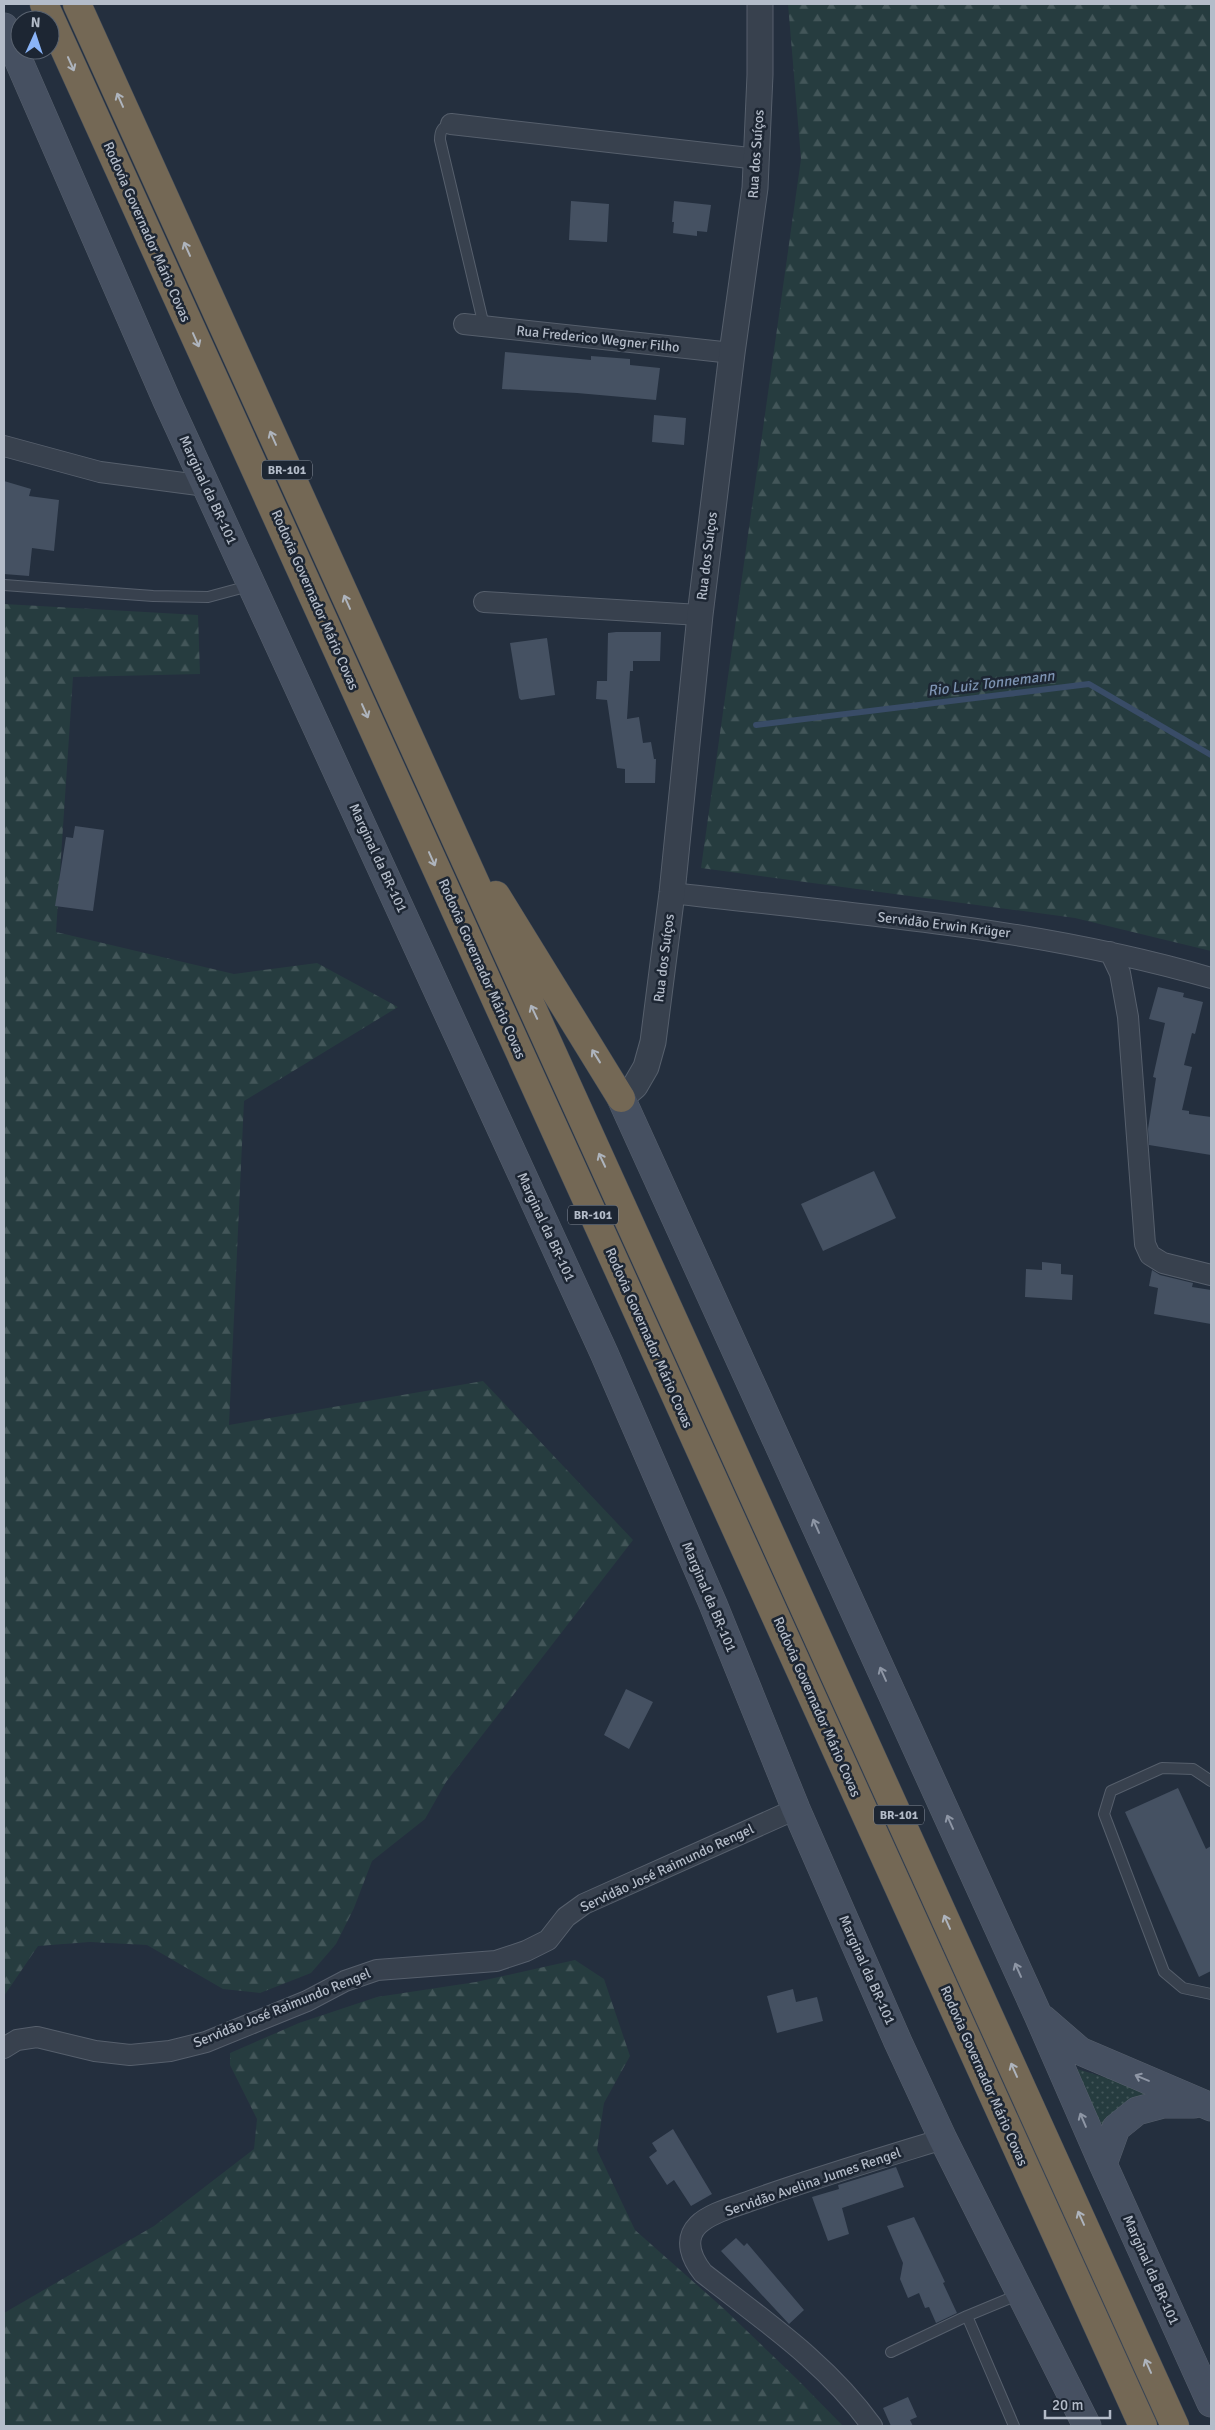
<svg xmlns="http://www.w3.org/2000/svg" width="1215" height="2430" font-family="Signika,sans-serif">
<style>
.grass{fill:url(#grass-dots)}
.forest{fill:url(#forest-firs)}
.lines{fill:none;stroke-linecap:round;stroke-linejoin:round}
.stream{stroke:#394c67;stroke-width:6}
.building{fill:#455162}
.service-casing{stroke:#565f6c;stroke-width:12}
.minor-casing{stroke:#565f6c;stroke-width:22}
.tertiary-casing{stroke:#565f6c;stroke-width:27}
.secondary-casing{stroke:#565f6c;stroke-width:29}
.motorway-casing{stroke:#434c59;stroke-width:29}
.service{stroke:#38414e;stroke-width:10}
.minor{stroke:#38414e;stroke-width:20}
.tertiary{stroke:#38414e;stroke-width:25}
.secondary{stroke:#465061;stroke-width:28}
.motorway{stroke:#746855;stroke-width:28}
.oneway{stroke:#aeb4bd}
.oneway2{stroke:#8e96a5}
.labels{text-anchor:middle;dominant-baseline:central;stroke-width:5;stroke-linejoin:round;paint-order:stroke}
.shield{fill:#1d2633;stroke:#878f9c;stroke-width:1}
.shield-label{font-size:12px;font-weight:bold;fill:#b4bcc9}
.street-label{font-size:14px;fill:#b4bcc9;stroke:#1d2633}
.water-label{font-size:15px;font-style:italic;fill:#7c92b1;stroke:#1d2633}
</style>
<defs>
<pattern id="grass-dots" width="8" height="8" patternUnits="userSpaceOnUse" patternTransform="scale(1.25)"><rect width="8" height="8" fill="#263c3f"/><path d="M2 2h.1M6 6h.1" fill="none" stroke="#435659" stroke-width="1.8" stroke-linecap="round"/></pattern>
<pattern id="forest-firs" width="22" height="20" patternUnits="userSpaceOnUse" patternTransform="scale(1.25)"><rect width="22" height="20" fill="#263c3f"/><path d="M5 1l3.5 6h-7zM16 11l3.5 6h-7z" fill="#435659"/></pattern>
</defs>
<rect width="100%" height="100%" fill="#242f3e"/>
<path class="grass" d="M1067,2066L1164,2095L1127,2106L1102,2125Z"/>
<path class="forest" d="M788,4H1211V951L1075,918L701,868L801,159Z
M4,604L198,615L200,674L73,677L56,932L234,974L317,963L398,1007L244,1101L229,1425L483,1381L633,1540L446,1782L425,1819L372,1861L354,1908L336,1944L311,1973L260,1993L223,1989L147,1945L90,1942L38,1946L4,1996Z
M575,1960L604,1979L630,2056L604,2103L597,2150L635,2230L723,2308L798,2380L843,2426H4V2313L154,2226L254,2149L257,2119L230,2065V2053L299,2023L377,1997L476,1982Z"/>
<g class="lines">
<path class="stream" d="M756,725L1089,684L1211,755"/>
</g>
<path class="building" d="M571,201L609,204L607,242L569,240Z
M674,201L711,205L707,232L697,231V236L673,233L674,222H672Z
M505,352L591,360V356L630,359V365L660,368L656,400L577,393L502,389Z
M654,415L686,418L684,445L652,442Z
M4,481L31,489L29,496L59,500L54,551L32,548L29,576L4,574Z
M616,632H661L660,661H633V671H630L627,719L639,717L643,743L651,742L654,759H656L655,783H625V769L617,768L607,700L596,699L597,681H607L608,633Z
M547,638L555,695L521,700L519,698L510,643Z
M75,826L104,830L93,911L55,906L66,837L73,838Z
M1158,987L1184,993L1183,997L1203,1002L1195,1034L1192,1033L1184,1065L1192,1067L1182,1110L1189,1111V1114L1211,1117V1155L1149,1145L1148,1129L1156,1078L1153,1077L1165,1023L1149,1019Z
M874,1171L896,1218L823,1251L801,1204Z
M1042,1262L1061,1264V1274L1073,1275L1072,1300L1025,1297L1026,1269L1042,1270Z
M1152,1270L1160,1275L1193,1283L1192,1287L1211,1290V1324L1154,1314L1158,1288L1149,1286Z
M626,1689L653,1702L629,1749L604,1735Z
M1178,1788L1206,1849L1211,1846V1971L1199,1977L1125,1812Z
M793,1989L796,2002L817,1997L823,2021L777,2033L767,1996Z
M673,2129L712,2194L691,2206L674,2180L667,2185L649,2157L657,2151L652,2143Z
M896,2167L904,2187L842,2208L849,2234L828,2241L812,2197L839,2189L838,2185Z
M914,2217L945,2282L943,2283L957,2313L936,2323L929,2307L925,2308L919,2293L908,2298L900,2279L903,2263L887,2226Z
M736,2238L744,2246L747,2243L804,2310L789,2324L721,2251Z
M908,2397L917,2417L910,2420L913,2426H891L883,2408Z"/>
<g class="lines">
<defs>
<path id="service" d="M451,124C442,127 440,131 440,140L484,326
M4,585L153,596L208,597L249,586
M1211,1781L1193,1769L1162,1768L1111,1791L1104,1814L1164,1972L1183,1988L1211,1994
M967,2316L1014,2426
M891,2352L967,2316L1020,2294"/>
<path id="minor" d="M451,124L758,159
M464,324L732,353
M4,446L100,472L206,486
M484,602L700,615
M672,893C853,914 1036,927 1211,978
M1110,952L1120,973L1128,1017L1145,1244L1150,1255L1163,1263L1211,1275
M4,2048L17,2040L37,2037L95,2051L130,2055L170,2051L206,2042L307,2001L345,1981L377,1970L496,1961L526,1951L548,1940L566,1917L584,1904L796,1809
M872,2426C827,2363 763,2320 703,2273C692,2259 683,2240 698,2225C710,2213 734,2207 750,2201C814,2178 878,2159 943,2139"/>
<path id="tertiary" d="M621,1098L635,1086L646,1067L653,1042L672,893L700,615L732,353L755,188L760,75V4"/>
<path id="secondary" d="M4,27L167,401L604,1353L713,1604L796,1809L898,2042L943,2139L1087,2426
M621,1098L1038,2015L1103,2164L1211,2403
M1043,2019L1080,2051L1211,2107
M1103,2164L1116,2128L1137,2111L1163,2104H1194"/>
<path id="motorway" d="M44,4L1143,2426
M77,4L1175,2426
M496,895L621,1098"/>
</defs>
<use href="#service" class="service-casing"/>
<use href="#minor" class="minor-casing"/>
<use href="#tertiary" class="tertiary-casing"/>
<use href="#secondary" class="secondary-casing"/>
<use href="#motorway" class="motorway-casing"/>
<use href="#service" class="service"/>
<use href="#minor" class="minor"/>
<use href="#tertiary" class="tertiary"/>
<use href="#secondary" class="secondary"/>
<use href="#motorway" class="motorway"/>
</g>
<defs><path id="oneway-shaft" d="M-6 0H5M1.5-3L5.5 0L1.5 3" fill="none" stroke-width="1.6" stroke-linecap="round" stroke-linejoin="round" transform="scale(1.25)"/></defs>
<g class="oneway">
<use href="#oneway-shaft" transform="translate(71 64) rotate(66)"/>
<use href="#oneway-shaft" transform="translate(120 100) rotate(-114)"/>
<use href="#oneway-shaft" transform="translate(187 249) rotate(-114)"/>
<use href="#oneway-shaft" transform="translate(196 340) rotate(66)"/>
<use href="#oneway-shaft" transform="translate(273 438) rotate(-114)"/>
<use href="#oneway-shaft" transform="translate(347 602) rotate(-114)"/>
<use href="#oneway-shaft" transform="translate(365 711) rotate(66)"/>
<use href="#oneway-shaft" transform="translate(432 859) rotate(66)"/>
<use href="#oneway-shaft" transform="translate(534 1012) rotate(-115)"/>
<use href="#oneway-shaft" transform="translate(596 1056) rotate(-122)"/>
<use href="#oneway-shaft" transform="translate(602 1160) rotate(-115)"/>
<use href="#oneway-shaft" transform="translate(947 1922) rotate(-114)"/>
<use href="#oneway-shaft" transform="translate(1014 2070) rotate(-114)"/>
<use href="#oneway-shaft" transform="translate(1081 2218) rotate(-114)"/>
<use href="#oneway-shaft" transform="translate(1148 2366) rotate(-114)"/>
</g>
<g class="oneway2">
<use href="#oneway-shaft" transform="translate(816 1526) rotate(-114)"/>
<use href="#oneway-shaft" transform="translate(883 1674) rotate(-114)"/>
<use href="#oneway-shaft" transform="translate(950 1822) rotate(-114)"/>
<use href="#oneway-shaft" transform="translate(1018 1970) rotate(-114)"/>
<use href="#oneway-shaft" transform="translate(1142 2078) rotate(-157)"/>
<use href="#oneway-shaft" transform="translate(1083 2120) rotate(-113)"/>
</g>
<g class="labels">
<g class="shield">
<rect x="262" y="460.5" width="50" height="19" rx="4"/>
<rect x="568" y="1205.5" width="50" height="19" rx="4"/>
<rect x="874" y="1805.5" width="50" height="19" rx="4"/>
</g>
<g class="shield-label">
<text x="287" y="470">BR-101</text>
<text x="593" y="1215">BR-101</text>
<text x="899" y="1815">BR-101</text>
</g>
<g class="street-label">
<text transform="translate(756 154) rotate(-86)">Rua dos Suíços</text>
<text transform="translate(147 232) rotate(66)">Rodovia Governador Mário Covas</text>
<text transform="translate(598 339) rotate(6)">Rua Frederico Wegner Filho</text>
<text transform="translate(208 490) rotate(65)">Marginal da BR-101</text>
<text transform="translate(707 556) rotate(-83)">Rua dos Suíços</text>
<text transform="translate(315 600) rotate(66)">Rodovia Governador Mário Covas</text>
<text transform="translate(378 858) rotate(65)">Marginal da BR-101</text>
<text transform="translate(944 925) rotate(7)">Servidão Erwin Krüger</text>
<text transform="translate(664 958) rotate(-83)">Rua dos Suíços</text>
<text transform="translate(482 969) rotate(66)">Rodovia Governador Mário Covas</text>
<text transform="translate(546 1227) rotate(65)">Marginal da BR-101</text>
<text transform="translate(649 1338) rotate(66)">Rodovia Governador Mário Covas</text>
<text transform="translate(709 1597) rotate(67)">Marginal da BR-101</text>
<text transform="translate(817 1707) rotate(66)">Rodovia Governador Mário Covas</text>
<text transform="translate(667 1868) rotate(-25)">Servidão José Raimundo Rengel</text>
<text transform="translate(867 1970) rotate(66)">Marginal da BR-101</text>
<text transform="translate(282 2008) rotate(-22)">Servidão José Raimundo Rengel</text>
<text transform="translate(984 2076) rotate(66)">Rodovia Governador Mário Covas</text>
<text transform="translate(813 2182) rotate(-19)">Servidão Avelina Jumes Rengel</text>
<text transform="translate(1151 2270) rotate(66)">Marginal da BR-101</text>
</g>
<g class="water-label">
<text transform="translate(991 683) rotate(-7)">Rio Luiz Tonnemann</text>
</g>
</g>
<rect width="1215" height="2430" fill="none" stroke="#b4bcc9" stroke-width="10"/>
<g transform="translate(35 35) rotate(3)"><circle r="24" fill="#1d2633" stroke="#59626f"/>
<path d="M0-4L9 19L0 12L-9 19Z" fill="#8ab4f8"/>
<text y="-8" font-size="14" font-weight="bold" text-anchor="middle" fill="#b4bcc9">N</text>
</g>
<path d="M1045 2410v8h65v-8" fill="none" stroke="#b4bcc9" stroke-width="2.5"/>
<text x="1052" y="2410" font-size="15" fill="#b4bcc9" stroke="#1d2633" stroke-width="4" paint-order="stroke">20 m</text>
</svg>
